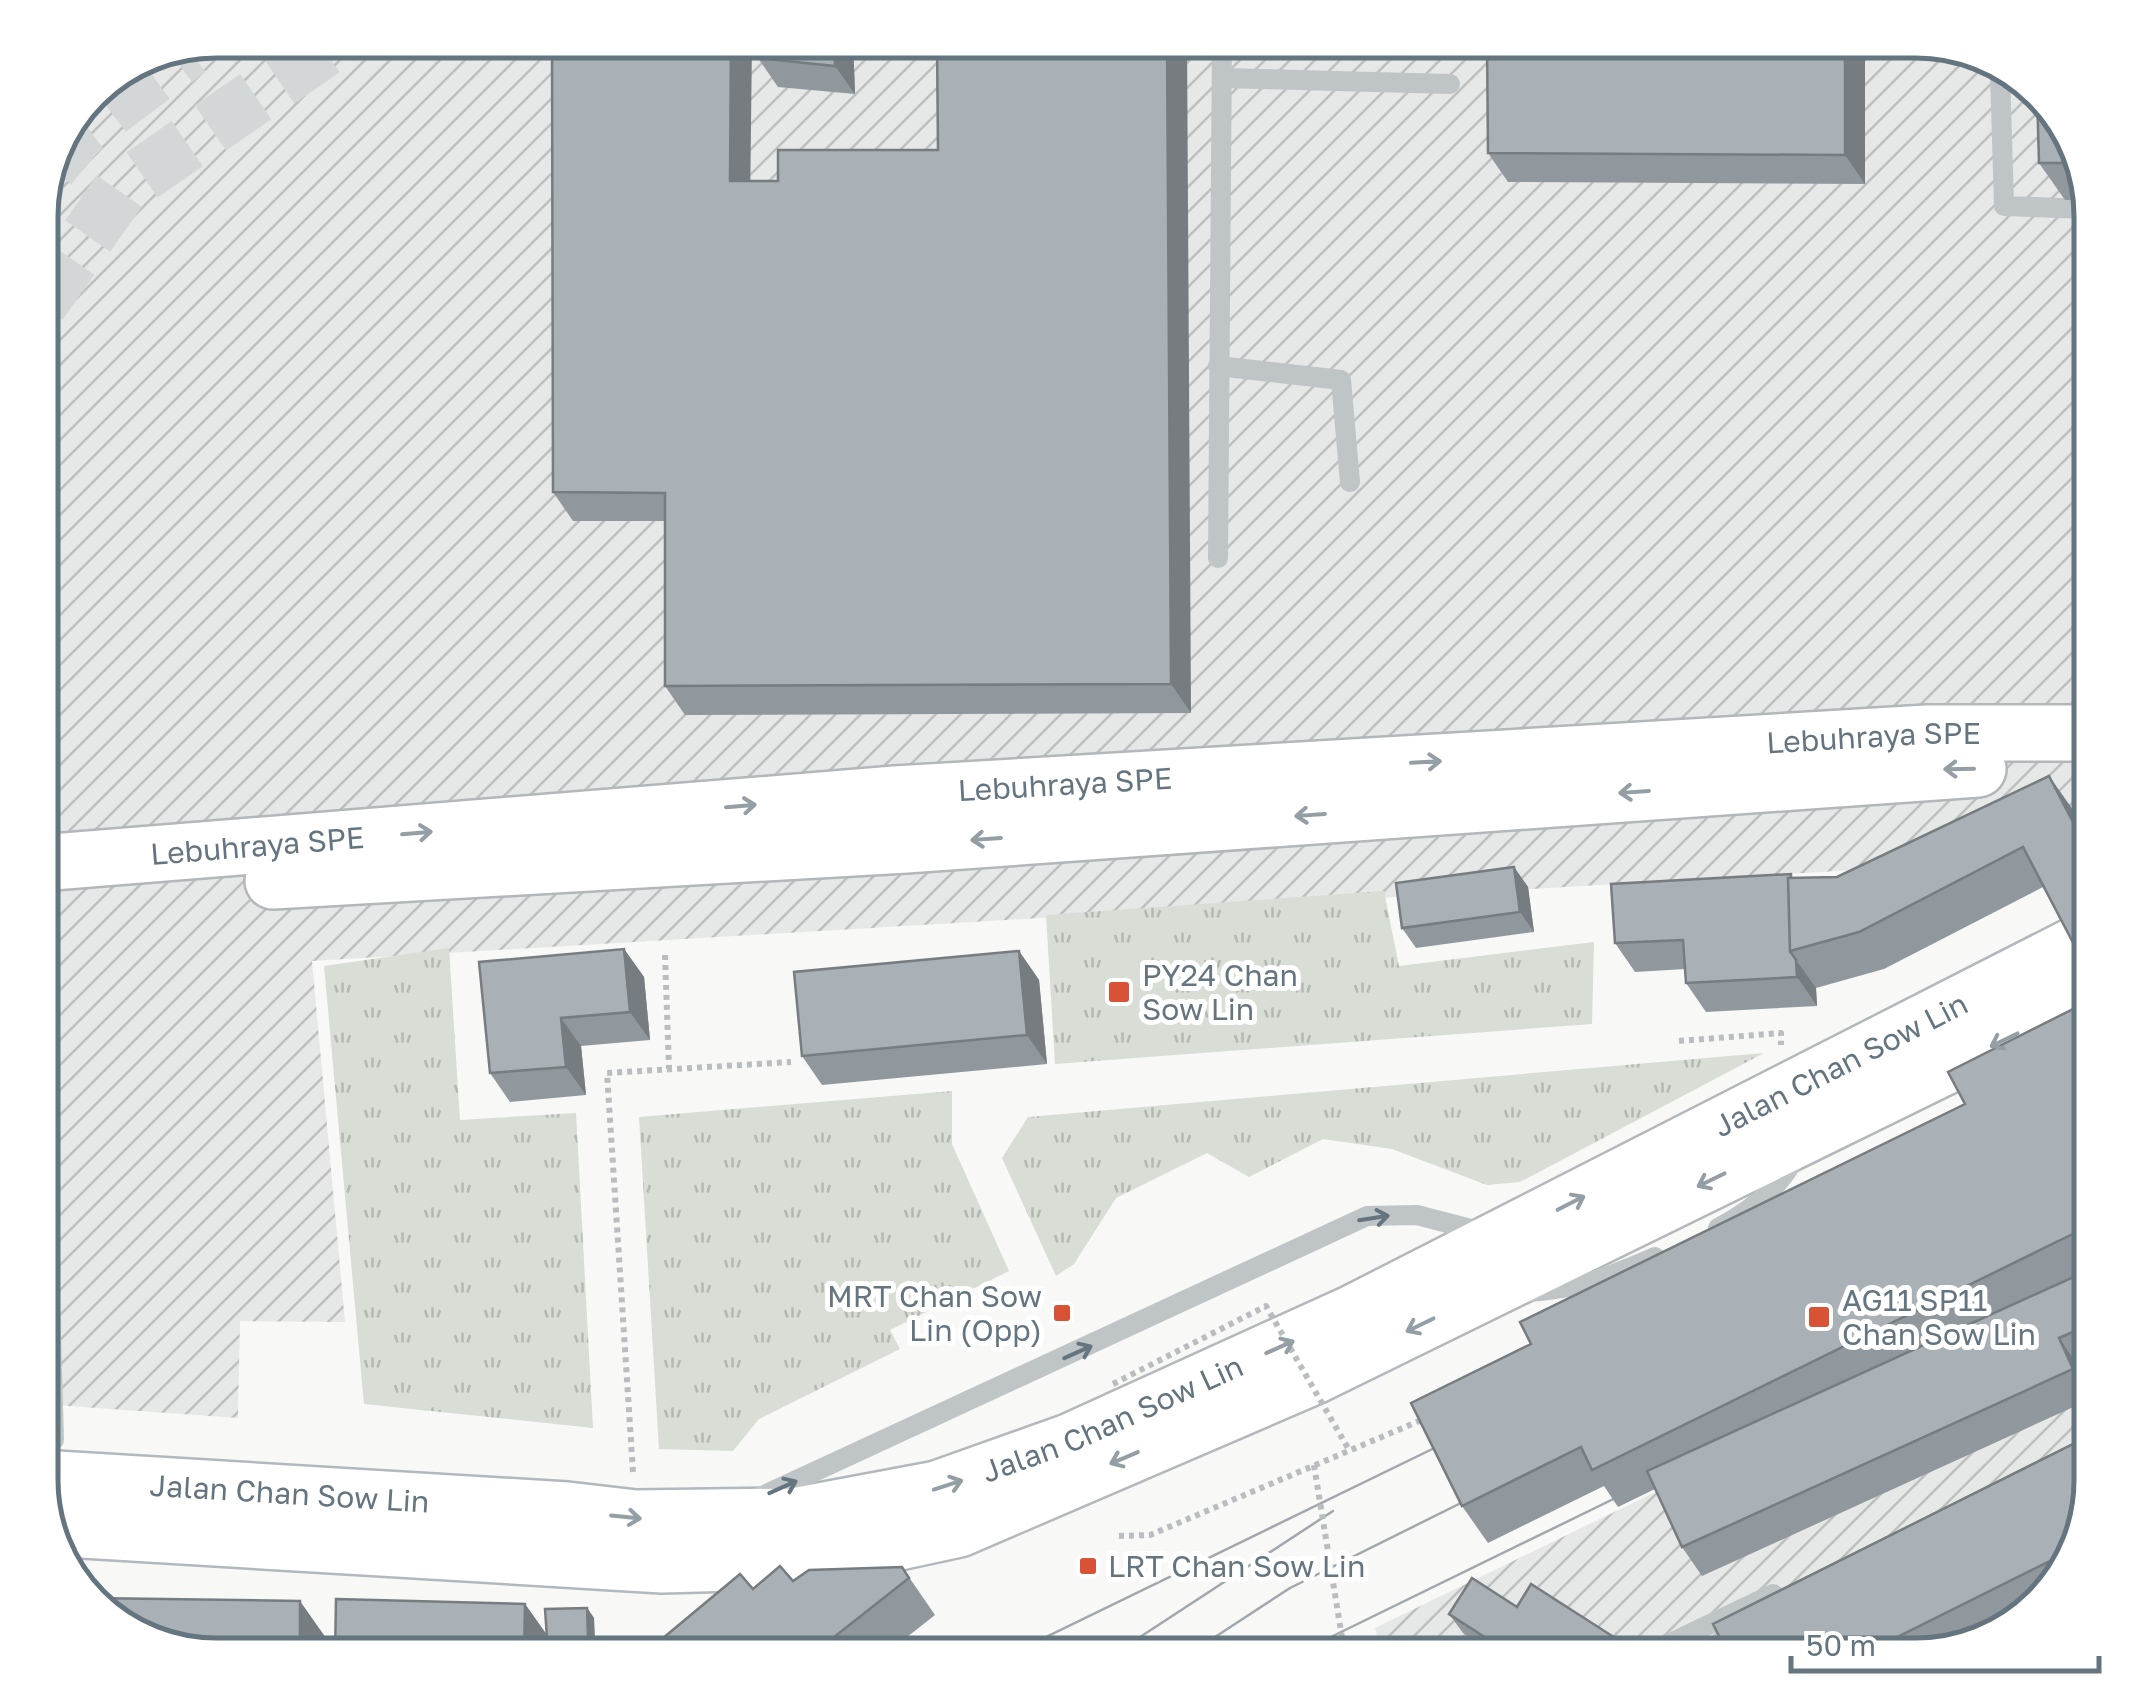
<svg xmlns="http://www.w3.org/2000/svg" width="2131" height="1696" font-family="'Golos Text',sans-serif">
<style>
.industrial{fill:url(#industrial-furrows)}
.grass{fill:url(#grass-tufts)}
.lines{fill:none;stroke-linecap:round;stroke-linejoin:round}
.highway-tunnel{stroke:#d3d7d8;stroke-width:55;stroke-dasharray:55 28;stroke-linecap:butt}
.secondary-casing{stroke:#b2b8bc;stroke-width:60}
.highway-casing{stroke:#b3b7ba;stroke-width:60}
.path{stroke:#babdbf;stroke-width:6;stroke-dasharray:5 5;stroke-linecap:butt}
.lane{stroke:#bfc4c7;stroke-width:20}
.secondary{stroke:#fff;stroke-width:55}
.highway{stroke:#fff;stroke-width:55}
.tram{stroke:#a1a8ad;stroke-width:2.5}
.path-bridge{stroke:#babdbf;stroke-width:6;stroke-dasharray:5 5;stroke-linecap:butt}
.wall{fill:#91989d}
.shaded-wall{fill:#767c7f}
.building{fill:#a9b1b6;stroke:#767c7f;stroke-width:2.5}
.oneway{stroke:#939ea5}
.oneway2{stroke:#65757f}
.poi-dot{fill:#d85235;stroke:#fff;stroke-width:4}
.labels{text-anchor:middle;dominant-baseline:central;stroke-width:10;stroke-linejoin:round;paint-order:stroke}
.street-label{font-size:30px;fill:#65757f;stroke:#fff}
.poi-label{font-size:30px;fill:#65757f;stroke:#fff;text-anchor:start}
.rim{fill:none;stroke:#65757f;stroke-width:5}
</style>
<defs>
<pattern id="industrial-furrows" width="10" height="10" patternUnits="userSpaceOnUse" patternTransform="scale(2.5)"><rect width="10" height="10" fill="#e6e7e7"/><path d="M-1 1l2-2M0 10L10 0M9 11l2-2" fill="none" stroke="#bec0c0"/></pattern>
<pattern id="grass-tufts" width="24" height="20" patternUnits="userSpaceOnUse" patternTransform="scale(2.5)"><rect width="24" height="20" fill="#d8ddd5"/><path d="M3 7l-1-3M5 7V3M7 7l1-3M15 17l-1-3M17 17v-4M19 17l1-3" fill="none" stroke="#b3b8b2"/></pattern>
</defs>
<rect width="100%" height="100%" fill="#f8f8f6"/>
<path class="industrial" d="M216,40H1916L2031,83L2073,138L2091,216V856L312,961L345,1322L240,1321L238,1418L40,1404V204L58,138L99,84Z
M2091,1281V1481L2048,1596L2007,1627L1979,1641L1915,1656L1382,1655L1375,1628Z"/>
<path class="grass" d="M1384,891L1399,966L1594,942L1592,1024L1055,1064L1046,915Z
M449,948L460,1120L576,1113L593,1428L364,1404L324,966Z
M1764,1053L1520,1182L1487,1185L1392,1149L1323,1139L1249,1177L1207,1153L1116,1198L1074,1264L1056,1276L1002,1158L1028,1117Z
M952,1091V1144L1009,1271L890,1330L900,1349L759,1419L733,1451L659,1449L639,1117Z"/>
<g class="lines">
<path class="highway-tunnel" d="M50,167L78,133L189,50
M40,304L120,190L338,40"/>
<defs>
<g id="secondary">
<path id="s1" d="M40,1478L567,1510L636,1518L793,1516L937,1489L1069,1442L1353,1313L2091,937"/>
<path d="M50,1528L662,1565L811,1561L959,1529L1312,1377L2091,995"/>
</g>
<g id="highway">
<path id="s2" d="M40,863L895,794L1927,733H2091"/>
<path d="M273,881L906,845L1978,769"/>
</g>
</defs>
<use href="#secondary" class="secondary-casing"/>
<use href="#highway" class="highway-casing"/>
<path class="path" d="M665,955L669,1069
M1679,1041L1781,1033V1045
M633,1472L607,1073L791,1062
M1119,1536L1150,1535L1424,1419"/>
<path class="lane" d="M2000,72L2004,206L2089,209
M1222,78L1450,84
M1218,366L1341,380L1350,482
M1218,558L1222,40
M43,1061L54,1440
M1718,1228C1751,1211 1780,1188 1797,1154
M1526,1292C1575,1290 1610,1277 1655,1257
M760,1497L1367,1216L1417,1215L1486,1233
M1656,1650L1773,1594"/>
<use href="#secondary" class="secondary"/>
<use href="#highway" class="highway"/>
<path class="tram" d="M1007,1656L1457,1437
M1111,1656L1333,1511
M1186,1656L1290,1588L1483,1492
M1292,1656L1638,1487"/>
<path class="path-bridge" d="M1113,1384L1266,1306L1349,1450
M1314,1465L1345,1656"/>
</g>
<path class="wall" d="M757,40H853L855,94L778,87L758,58Z
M1378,40H1435V52L1386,50Z
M1865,40V184L1508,182L1488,153Z
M2073,138L2087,200H2065L2039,163Z
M938,150L1191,713L685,715L665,686V521H573L553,492L751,181H778Z
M2049,776L2075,813L2091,844V977L2043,887L1884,969L1816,988L1817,1006L1706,1012L1686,983L1685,969L1635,972L1615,943L1793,878L1837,877Z
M1514,867L1528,887L1534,932L1416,948L1402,928Z
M624,949L644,977L650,1040L581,1046L586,1095L510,1102L490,1073Z
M1019,951L1039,980L1047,1064L822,1085L802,1056Z
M2091,1000V1361L2079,1367L2091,1393V1399L1702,1576L1682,1547L1655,1489L1618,1507L1604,1486L1488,1543L1462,1506L1531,1344L1965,1104Z
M2091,1481L2048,1596L2031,1609L1954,1647L1915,1656H1729Z
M902,1567L935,1615L883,1656H674L662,1639L753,1589L793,1581Z
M525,1604L547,1635L587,1608L594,1618L595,1647L554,1648L551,1644V1656Z
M1517,1607L1630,1656H1498L1463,1633L1449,1614Z"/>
<path class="shaded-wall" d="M731,40H752L750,210L730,181Z
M834,40H853L855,94L835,66Z
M1167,40H1187L1191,713L1171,684Z
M1427,40H1435V52Z
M1845,40H1865V184L1845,155Z
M2049,776L2075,813L2091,844V857Z
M1514,867L1528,887L1534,932L1520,912Z
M624,949L644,977L650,1040L630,1012Z
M1019,951L1039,980L1047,1064L1027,1035Z
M1796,960L1816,988L1817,1006L1797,977Z
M561,1018L581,1046L586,1095L566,1067Z
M2059,1338L2079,1367L2091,1395L2073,1369Z
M300,1601L326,1638V1656H300Z
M525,1604L549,1638H547L551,1644V1656H524Z
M587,1608L594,1618L595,1647L588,1637Z
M1620,1641L1630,1656H1610Z"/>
<path class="building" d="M552,40H731L730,181H778V150H938L937,40H1167L1171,684L665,686V493L553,492Z
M757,40H834L835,66L758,58Z
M1487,40H1845V155L1488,153Z
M2037,92L2073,138L2079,163H2039Z
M2049,776L2091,857V977L2023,847L1859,932L1790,951L1788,878L1837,877Z
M1514,867L1520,912L1402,928L1396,883Z
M1791,874V878H1788L1790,951L1796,960L1797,977L1686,983L1683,940L1615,943L1611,884Z
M624,949L630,1012L561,1018L566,1067L490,1073L479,962Z
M1019,951L1027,1035L802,1056L794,972Z
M2091,1000V1197L2082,1201L2091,1218V1225L1592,1470L1581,1447L1462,1506L1411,1403L1531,1344L1520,1322L1965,1104L1948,1072Z
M2091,1269V1324L2059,1338L2073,1369L1682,1547L1647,1471Z
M2091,1435V1481L2064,1554L1859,1656H1729L1713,1624Z
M780,1566L793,1581L809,1570L902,1567L909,1578L810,1656H677L662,1639L740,1574L753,1589Z
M1472,1578L1517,1607L1531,1584L1620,1641L1610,1656H1514L1449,1614Z
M89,1598L300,1601V1656H215L100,1613Z
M336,1599L525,1604L524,1656H335Z
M587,1608L588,1637L547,1638L545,1609Z
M1337,1649L1340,1656H1321Z"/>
<defs><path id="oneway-shaft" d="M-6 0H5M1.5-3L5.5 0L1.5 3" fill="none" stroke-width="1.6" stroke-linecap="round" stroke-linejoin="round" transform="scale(2.5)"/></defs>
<g class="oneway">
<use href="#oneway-shaft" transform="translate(1426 762) rotate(-3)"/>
<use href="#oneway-shaft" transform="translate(1959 769) rotate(179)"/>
<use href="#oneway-shaft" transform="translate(1634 792) rotate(176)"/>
<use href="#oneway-shaft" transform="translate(741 806) rotate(-5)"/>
<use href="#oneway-shaft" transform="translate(1310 815) rotate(176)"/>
<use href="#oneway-shaft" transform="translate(417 833) rotate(-5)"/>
<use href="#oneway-shaft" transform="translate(986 839) rotate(176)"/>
<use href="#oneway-shaft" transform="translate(2004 1040) rotate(154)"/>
<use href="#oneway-shaft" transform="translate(1711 1180) rotate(154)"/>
<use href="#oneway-shaft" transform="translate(1571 1203) rotate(-27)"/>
<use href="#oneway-shaft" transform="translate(1420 1325) rotate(154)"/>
<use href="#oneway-shaft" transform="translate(1280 1347) rotate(-24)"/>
<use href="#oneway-shaft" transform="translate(1124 1458) rotate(157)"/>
<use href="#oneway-shaft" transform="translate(948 1485) rotate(-18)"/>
<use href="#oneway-shaft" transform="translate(626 1517) rotate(6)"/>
</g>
<g class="oneway2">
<use href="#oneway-shaft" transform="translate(1374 1218) rotate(-9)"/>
<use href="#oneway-shaft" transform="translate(1078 1352) rotate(-24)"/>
<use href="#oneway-shaft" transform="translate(783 1487) rotate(-24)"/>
</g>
<g class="poi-dot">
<rect x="1107" y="980" width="24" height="24" rx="5"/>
<rect x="1052" y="1303" width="20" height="20" rx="5"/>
<rect x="1807" y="1305" width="24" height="24" rx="5"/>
<rect x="1078" y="1556" width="20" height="20" rx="5"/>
</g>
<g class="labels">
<g class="street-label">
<text stroke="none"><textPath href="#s2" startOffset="1838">Lebuhraya SPE</textPath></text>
<text stroke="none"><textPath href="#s2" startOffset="1028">Lebuhraya SPE</textPath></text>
<text stroke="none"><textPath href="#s2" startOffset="218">Lebuhraya SPE</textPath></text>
<text stroke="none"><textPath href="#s1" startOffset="1900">Jalan Chan Sow Lin</textPath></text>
<text stroke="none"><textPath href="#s1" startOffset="1090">Jalan Chan Sow Lin</textPath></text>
<text stroke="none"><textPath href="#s1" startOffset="250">Jalan Chan Sow Lin</textPath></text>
</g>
<g class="poi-label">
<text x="1142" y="975">PY24 Chan<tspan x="1142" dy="34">Sow Lin</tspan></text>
<text x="1042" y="1296" text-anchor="end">MRT Chan Sow<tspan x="1042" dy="34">Lin (Opp)</tspan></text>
<text x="1842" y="1300">AG11 SP11<tspan x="1842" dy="34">Chan Sow Lin</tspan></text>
<text x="1108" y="1566">LRT Chan Sow Lin</text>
</g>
</g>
<path d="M0 0H2131V1696H0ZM216 58H1916A158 158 0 0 1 2074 216V1480A158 158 0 0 1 1916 1638H216A158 158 0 0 1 58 1480V216A158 158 0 0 1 216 58Z" fill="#fff" fill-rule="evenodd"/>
<path class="rim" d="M216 58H1916A158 158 0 0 1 2074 216V1480A158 158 0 0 1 1916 1638H216A158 158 0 0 1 58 1480V216A158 158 0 0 1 216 58Z"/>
<path d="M1791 1656v15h308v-15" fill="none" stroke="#65757f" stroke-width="5"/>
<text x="1806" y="1656" font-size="30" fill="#65757f" stroke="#ffffff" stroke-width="8" paint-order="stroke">50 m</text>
</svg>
